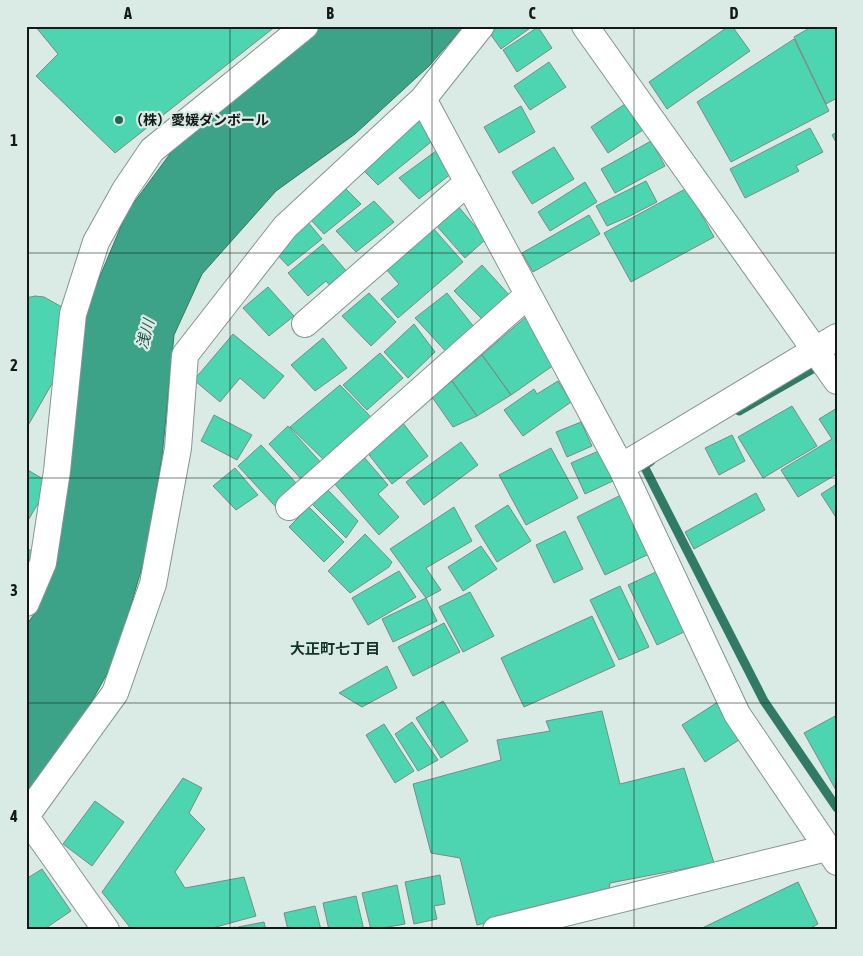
<svg xmlns="http://www.w3.org/2000/svg" width="863" height="956" font-family="'Asap Condensed','Noto Sans JP',sans-serif">
<style>
.water{fill:#3da388;stroke:#317a66}
.lines{fill:none;stroke-linecap:round;stroke-linejoin:round}
.stream{stroke:#317a66;stroke-width:9}
.building{fill:#4dd5b2;stroke:#7b8a85}
.minor-casing{stroke:#85958f;stroke-width:28}
.minor{stroke:#fff;stroke-width:26}
.grid{fill:none;stroke:#141917;stroke-width:1;stroke-opacity:0.55}
.poi-dot{fill:#236453;stroke:#daeae4;stroke-width:2}
.labels{text-anchor:middle;dominant-baseline:central;stroke-width:4.5;stroke-linejoin:round;paint-order:stroke}
.poi-label{font-size:14px;font-weight:bold;fill:#141917;stroke:#daeae4;text-anchor:start}
.water-label{font-size:15px;font-style:italic;fill:#195142;stroke:#daeae4}
.neighbourhood-label{font-size:15px;font-weight:bold;fill:#15332b;stroke:#daeae4}
.neatline{fill:none;stroke:#141917;stroke-width:2}
.grid-label{font-size:16px;text-anchor:middle;font-weight:bold;fill:#141917}
</style>
<rect width="100%" height="100%" fill="#daeae4"/>
<path class="water" d="M322,26H464L429,66L355,134L276,191L202,274L174,335L162,457L145,557L115,659L74,734L26,796V626L34,614L63,490L80,324L127,212L181,139L265,73Z"/>
<g class="lines">
<path class="stream" d="M739,411L837,355
M651,461L644,466L764,701L837,808"/>
</g>
<path class="building" d="M35,26H276L115,153L36,76L58,54Z
M497,26H533L501,49L491,35Z
M729,26H732L750,51L667,109L649,82Z
M813,26H837V98L826,104L794,37Z
M538,27L552,48L517,72L503,50Z
M794,39L829,111L731,162L697,102Z
M549,62L566,87L530,110L514,86Z
M625,104L643,130L608,153L591,127Z
M521,106L535,132L499,153L484,127Z
M420,120L436,138L378,185L358,165L390,146Z
M810,128L823,152L796,166L799,171L745,198L730,169Z
M837,132V144L832,135Z
M651,141L665,166L615,193L601,169Z
M554,147L574,179L532,204L512,172Z
M436,151L452,173L419,199L399,178Z
M646,181L657,202L628,217L607,226L596,206Z
M585,182L597,202L550,231L538,212Z
M343,186L361,204L324,234L308,217Z
M687,188L714,237L631,282L604,233Z
M374,201L394,222L356,252L336,231Z
M457,205L486,239L465,258L435,224Z
M589,215L600,234L533,272L522,253Z
M307,221L322,239L288,266L273,250Z
M433,228L463,262L398,318L381,299L399,284L386,269Z
M323,244L349,274L332,288L326,281L308,296L288,273Z
M482,265L510,296L484,321L454,291Z
M268,287L294,316L269,336L243,308Z
M369,293L396,322L371,346L342,316Z
M447,293L478,332L450,356L415,318Z
M35,296L44,297L62,307L60,338L54,355L65,361L26,429V298Z
M527,316L554,365L511,395L482,355Z
M414,324L435,352L408,378L384,352Z
M233,334L284,376L264,399L240,378L220,402L194,380Z
M323,338L347,368L315,391L291,365Z
M380,353L403,378L367,410L343,385Z
M482,355L511,395L477,416L452,381Z
M452,381L477,416L453,427L432,397Z
M558,381L571,402L523,436L504,410L534,389L537,394Z
M340,385L374,420L327,463L290,427Z
M792,406L817,446L763,478L738,437Z
M837,408V474L798,497L781,470L832,439L819,419Z
M214,415L252,435L237,460L201,441Z
M581,422L592,446L567,457L556,432Z
M403,423L428,456L392,484L366,451Z
M288,426L323,465L304,482L269,444Z
M732,435L745,461L719,475L705,448Z
M461,442L478,465L424,505L406,482Z
M261,445L298,485L275,506L238,466Z
M551,448L578,498L526,525L499,475Z
M601,450L615,480L585,494L571,463Z
M363,456L388,485L378,494L399,517L379,535L333,482Z
M235,468L258,495L236,510L213,486Z
M26,469L50,483L26,524Z
M837,484V519L821,494Z
M326,488L358,521L346,538L311,503Z
M756,493L765,510L694,549L685,532Z
M621,495L649,554L605,575L577,517Z
M508,505L531,541L497,562L475,526Z
M309,507L344,542L324,562L289,527Z
M454,507L472,541L426,568L441,590L426,598L390,549Z
M565,531L583,569L554,583L536,545Z
M365,534L392,562L389,567L350,593L328,571Z
M481,546L497,569L463,591L448,567Z
M26,548L41,556L26,587Z
M399,571L416,597L368,625L352,598Z
M658,571L686,631L657,645L628,585Z
M620,586L649,647L619,660L590,600Z
M470,592L494,636L463,652L439,607Z
M426,598L437,621L393,642L382,619Z
M592,616L615,666L524,707L501,658Z
M444,623L460,652L413,676L398,647Z
M387,666L397,688L362,707L339,693Z
M443,701L468,741L441,758L416,718Z
M718,702L742,738L705,762L682,725Z
M602,711L620,784L684,768L714,863L610,883L609,890L584,895L582,902L477,925L460,858L431,853L413,784L501,760L497,740L550,731L546,721Z
M837,715V792L804,733Z
M412,722L438,760L418,771L395,734Z
M384,724L414,771L395,783L366,735Z
M183,778L202,788L189,813L205,829L175,872L185,888L244,877L256,916L205,930H132L102,892Z
M95,801L124,822L92,866L63,844Z
M42,869L71,911L43,930H26V879Z
M440,875L445,904L434,906L437,919L414,924L405,882Z
M798,882L818,924L807,930H698Z
M397,885L405,924L371,930L362,893Z
M356,896L364,930H329L323,903Z
M315,906L321,930H288L284,913Z
M264,922L266,930H239L238,927Z
M236,927V930H218Z"/>
<g class="lines">
<defs>
<path id="minor" d="M585,26L837,381
M423,99L481,26
M305,324L468,182
M621,467L837,337
M289,507L528,295
M26,603L43,563L57,471L73,314L96,242L125,190L152,150L305,26
M26,816L115,693L153,584L178,448L185,355L285,227L423,99L621,467L737,714L837,862
M26,817L106,930
M496,930L827,848"/>
</defs>
<use href="#minor" class="minor-casing"/>
<use href="#minor" class="minor"/>
</g>
<path class="grid" d="M230,26V930M432,26V930M634,26V930M26,253H837M26,478H837M26,703H837"/>
<circle class="poi-dot" cx="119" cy="120" r="5"/>
<g class="labels">
<g class="poi-label">
<text x="129" y="120">（株）愛媛ダンボール</text>
</g>
<g class="water-label">
<text transform="translate(145 334) rotate(-75)">浅川</text>
</g>
<g class="neighbourhood-label">
<text x="335" y="648">大正町七丁目</text>
</g>
</g>
<rect width="863" height="956" fill="none" stroke="#daeae4" stroke-width="55"/>
<rect x="28" y="28" width="808" height="900" class="neatline"/>
<g class="grid-label">
<text x="128" y="19">A</text>
<text x="330" y="19">B</text>
<text x="532" y="19">C</text>
<text x="734" y="19">D</text>
<text x="14" y="146">1</text>
<text x="14" y="371">2</text>
<text x="14" y="596">3</text>
<text x="14" y="822">4</text>
</g>
</svg>
